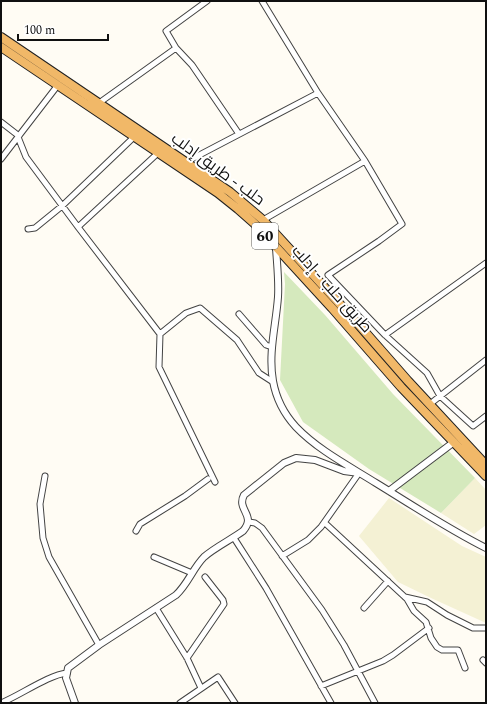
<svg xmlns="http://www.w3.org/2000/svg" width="487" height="704" font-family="Spectral,Cairo,serif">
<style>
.farmland{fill:#f4f1d4}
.green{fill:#d5e9bd}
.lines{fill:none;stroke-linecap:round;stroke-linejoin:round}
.minor-casing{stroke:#434343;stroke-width:7}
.tertiary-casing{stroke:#434343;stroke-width:8}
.trunk-casing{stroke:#212121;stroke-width:10}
.minor{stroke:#fff;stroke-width:5}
.tertiary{stroke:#fff;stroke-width:6}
.trunk{stroke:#f1b868;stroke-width:8}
.labels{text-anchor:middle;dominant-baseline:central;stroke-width:4;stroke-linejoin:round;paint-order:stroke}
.shield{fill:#fff;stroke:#585858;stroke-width:1}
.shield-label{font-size:15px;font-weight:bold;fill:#101010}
.street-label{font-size:16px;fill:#101010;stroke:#fff}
</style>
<rect width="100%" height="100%" fill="#fffcf4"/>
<path class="farmland" d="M475,478L486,490V525L474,534L441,513Z
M389,498L462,546L486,557V623L431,598L398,582L359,536Z"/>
<path class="green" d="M284,272L325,315L393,394L475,478L441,513L369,469L303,422L280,380L285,284Z"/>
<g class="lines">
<defs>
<path id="minor" d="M262,1L318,93L365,161L263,220
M176,48L192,65L239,134
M99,103L176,48L166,31L207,1
M1,122L19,136
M18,137L26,157L78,227L160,334
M1,159L58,85
M365,161L402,224L379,241L328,275L385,335L427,373L440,396L473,426L486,416
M186,162L318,93
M78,227L158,153
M28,229L35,228L62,206L134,137
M239,314L266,345L272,347
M385,335L486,263
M430,404L486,360
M45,476L40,504L43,538L49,557L99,645
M215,482L159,367L160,334L186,313L200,308L237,340L259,373L273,382
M249,522L255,523L262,528L322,610L344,645L375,703
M325,523L407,599L414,611L426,622L431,638L437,647L442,650H458L465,668
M136,531L140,524L185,496L208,479
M234,538L266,588L331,703
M282,556L308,540L321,527L359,473
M154,557L192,573
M405,597L427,602L447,615L473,628H486
M156,608L187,658L201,688
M364,608L388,581
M187,658L224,604L223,600L205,577
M483,660L486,663
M321,686L383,661L393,655L429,628
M1,703C21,695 48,675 67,673
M180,703L218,677L235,703"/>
<path id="tertiary" d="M276,248C277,264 279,281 278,297C276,325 268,353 273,381C276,398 285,415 296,427C318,450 349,466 376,483C412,505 448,529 486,548
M389,491L454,442
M75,703L66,678L68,668L99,645L176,595C188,584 193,568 204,557C214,548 232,539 243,531C257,515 236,510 244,495L284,463L296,458L315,460L344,471L359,473"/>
<path id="trunk" d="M1,37L230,192L263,220L359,325L408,381L486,465
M1,47L218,193L238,209L255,224L332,308L401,387L486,476"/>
</defs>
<use href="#minor" class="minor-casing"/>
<use href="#tertiary" class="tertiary-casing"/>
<use href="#trunk" class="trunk-casing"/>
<use href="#minor" class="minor"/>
<use href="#tertiary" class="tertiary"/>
<use href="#trunk" class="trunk"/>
</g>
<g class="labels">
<rect class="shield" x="252" y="223" width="26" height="26" rx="3"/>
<g class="shield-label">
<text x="265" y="236">60</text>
</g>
<g class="street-label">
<text transform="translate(218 169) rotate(36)">حلب - طريق إدلب</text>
<text transform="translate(332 289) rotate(48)">طريق حلب - إدلب</text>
</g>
</g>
<rect width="487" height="704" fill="none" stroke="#101010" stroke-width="4"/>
<path d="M18 34v6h90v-6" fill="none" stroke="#101010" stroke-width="2"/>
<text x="24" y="34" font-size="12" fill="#101010" stroke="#ffffff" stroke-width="3" paint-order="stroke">100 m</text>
</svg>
